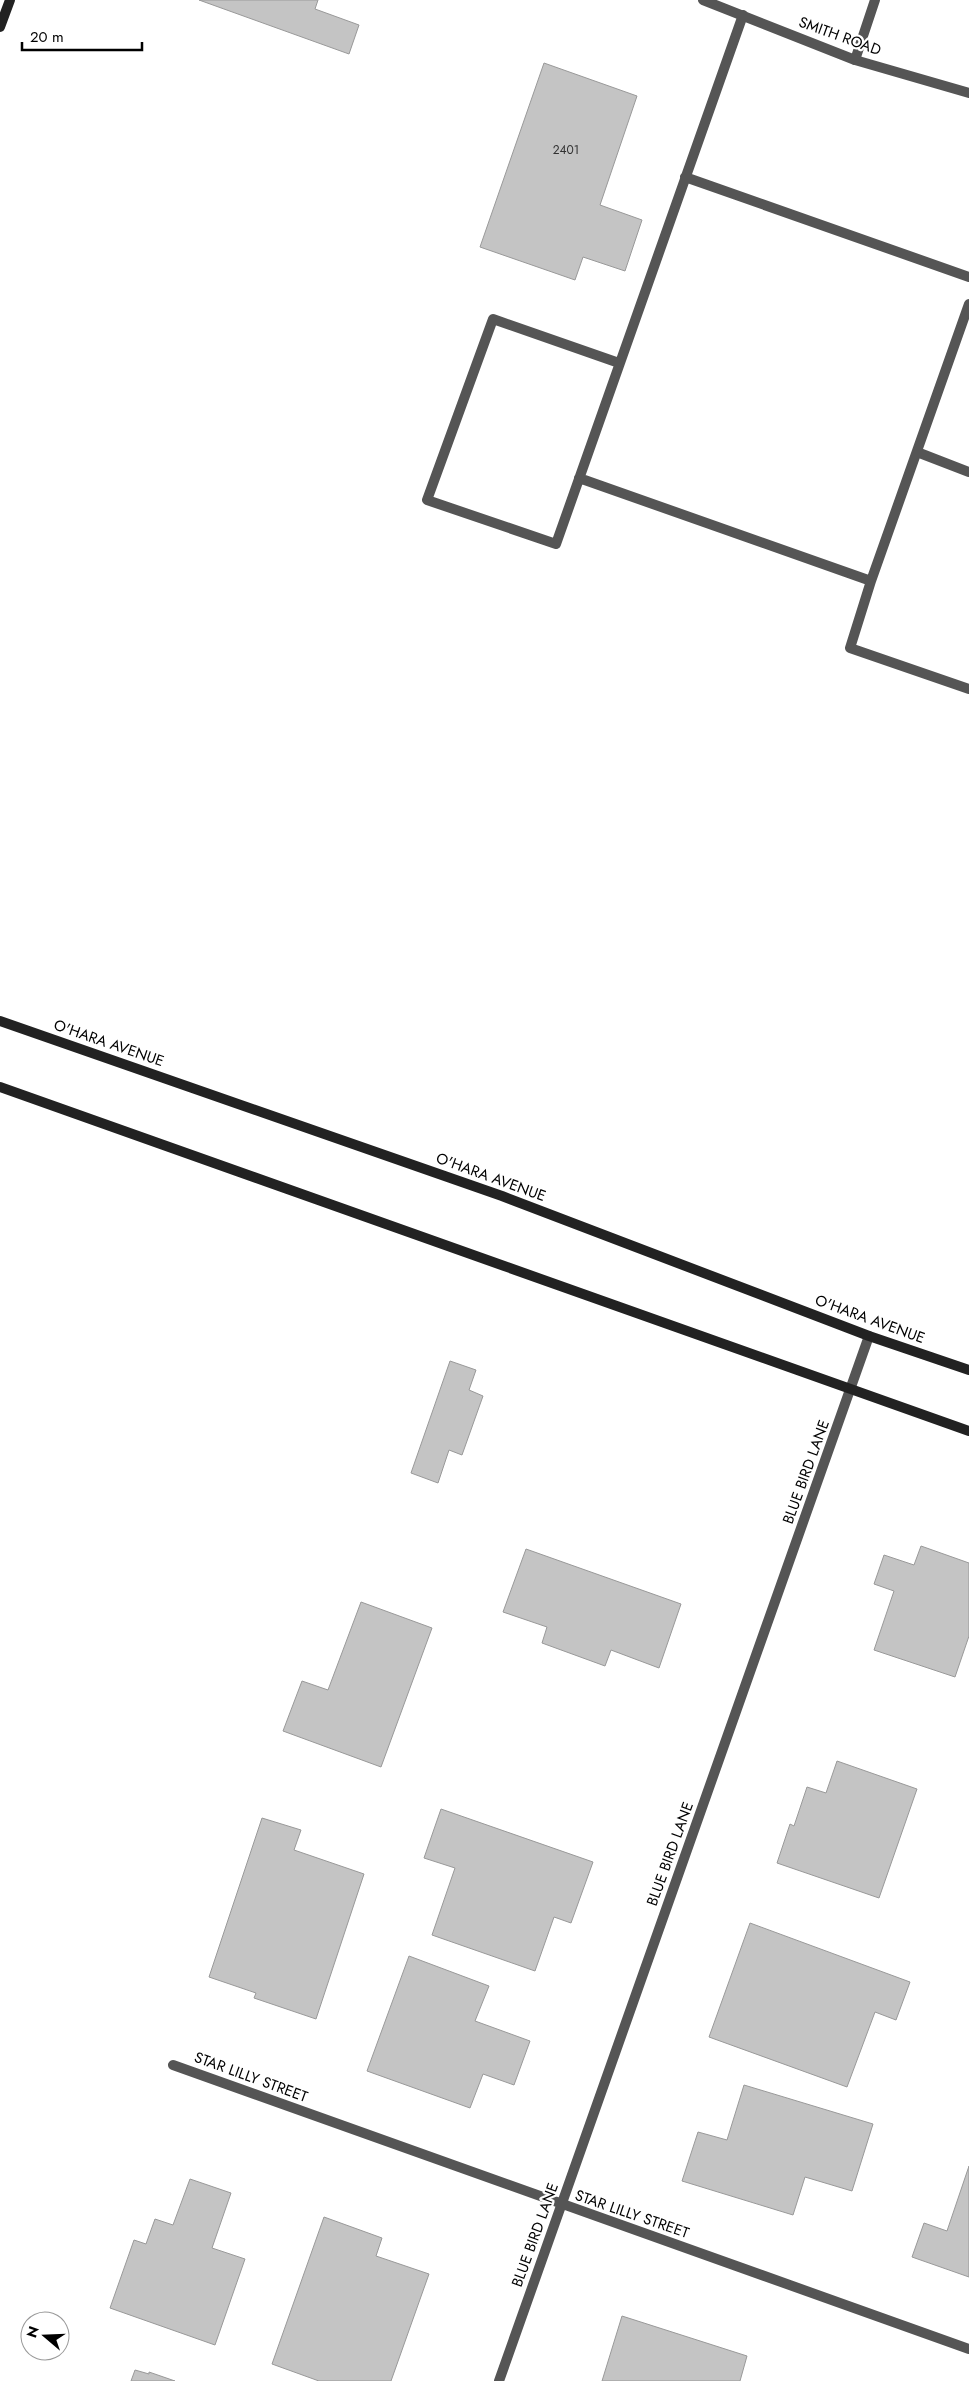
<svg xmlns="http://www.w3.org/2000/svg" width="969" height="2381" font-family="Jost,sans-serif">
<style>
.building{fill:#c4c4c4;stroke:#999}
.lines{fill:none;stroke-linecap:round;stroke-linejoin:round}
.lane{stroke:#555;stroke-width:10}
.street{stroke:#555;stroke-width:10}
.secondary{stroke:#222;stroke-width:10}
.labels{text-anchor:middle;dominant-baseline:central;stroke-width:4.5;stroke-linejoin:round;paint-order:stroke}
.number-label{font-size:12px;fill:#313131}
.street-label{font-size:15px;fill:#000;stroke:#fff}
</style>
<rect width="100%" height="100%" fill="#fff"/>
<path class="building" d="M199,0H318L315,9L359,25L349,54Z
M544,63L637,96L600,205L642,220L625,271L583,257L575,280L480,247Z
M450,1361L476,1370L469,1390L483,1396L462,1455L449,1450L438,1483L411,1473Z
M921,1546L969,1563V1636L955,1677L874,1650L894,1591L874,1584L884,1555L914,1565Z
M526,1549L681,1604L659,1668L611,1650L605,1666L542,1643L547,1627L503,1612Z
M361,1602L432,1628L381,1767L283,1731L302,1681L328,1690Z
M837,1761L917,1789L879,1898L777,1863L790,1824L794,1826L807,1787L826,1793Z
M441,1809L593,1862L571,1923L554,1917L535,1971L432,1935L455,1868L424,1858Z
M262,1818L301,1830L294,1850L364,1874L316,2019L254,1998L256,1993L209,1977Z
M750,1923L910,1982L896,2020L875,2012L847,2087L709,2037Z
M409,1956L489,1986L475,2021L530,2041L514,2085L483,2074L470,2108L367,2071Z
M744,2085L873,2124L852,2191L805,2177L793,2215L682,2181L698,2132L727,2140Z
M969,2166V2277L912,2257L924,2223L947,2231Z
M190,2179L231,2193L212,2248L245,2259L215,2345L110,2308L134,2240L146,2244L155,2219L173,2225Z
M324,2217L382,2238L376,2256L429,2274L391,2381H319L272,2364Z
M622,2316L747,2356L740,2381H602Z
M135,2370L149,2374V2372L175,2381H131Z"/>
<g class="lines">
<path class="lane" d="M855,60L875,0
M685,177L969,277
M619,363L493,319L427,500L556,544L743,15
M917,452L969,472
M579,478L871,581L969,304
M871,581L850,648L969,689"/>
<path class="street" d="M703,0L855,60L969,93
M173,2065L969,2349
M499,2381L869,1336"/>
<path class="secondary" d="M0,27L10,0
M0,1021L502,1196L869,1336L969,1370
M0,1087L969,1431"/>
</g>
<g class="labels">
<g class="number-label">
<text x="566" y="150">2401</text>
</g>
<g class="street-label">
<text transform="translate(840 36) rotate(20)">SMITH ROAD</text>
<text transform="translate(109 1043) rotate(19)">O'HARA AVENUE</text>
<text transform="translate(491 1177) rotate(20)">O'HARA AVENUE</text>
<text transform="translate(870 1319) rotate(20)">O'HARA AVENUE</text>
<text transform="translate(806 1472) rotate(-70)">BLUE BIRD LANE</text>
<text transform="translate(670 1854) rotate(-70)">BLUE BIRD LANE</text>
<text transform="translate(251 2077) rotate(20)">STAR LILLY STREET</text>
<text transform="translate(632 2214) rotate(19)">STAR LILLY STREET</text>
<text transform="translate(535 2235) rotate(-70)">BLUE BIRD LANE</text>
</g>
</g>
<g transform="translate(45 2336) rotate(289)"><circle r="24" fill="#ffffff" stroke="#999999"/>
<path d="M0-4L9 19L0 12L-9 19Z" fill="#000000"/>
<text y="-8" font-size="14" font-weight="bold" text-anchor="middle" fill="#000000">N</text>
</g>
<path d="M22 42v8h120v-8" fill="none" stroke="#000000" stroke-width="2.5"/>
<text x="30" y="42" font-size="15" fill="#000000" stroke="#ffffff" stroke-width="4" paint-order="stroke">20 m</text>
</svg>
